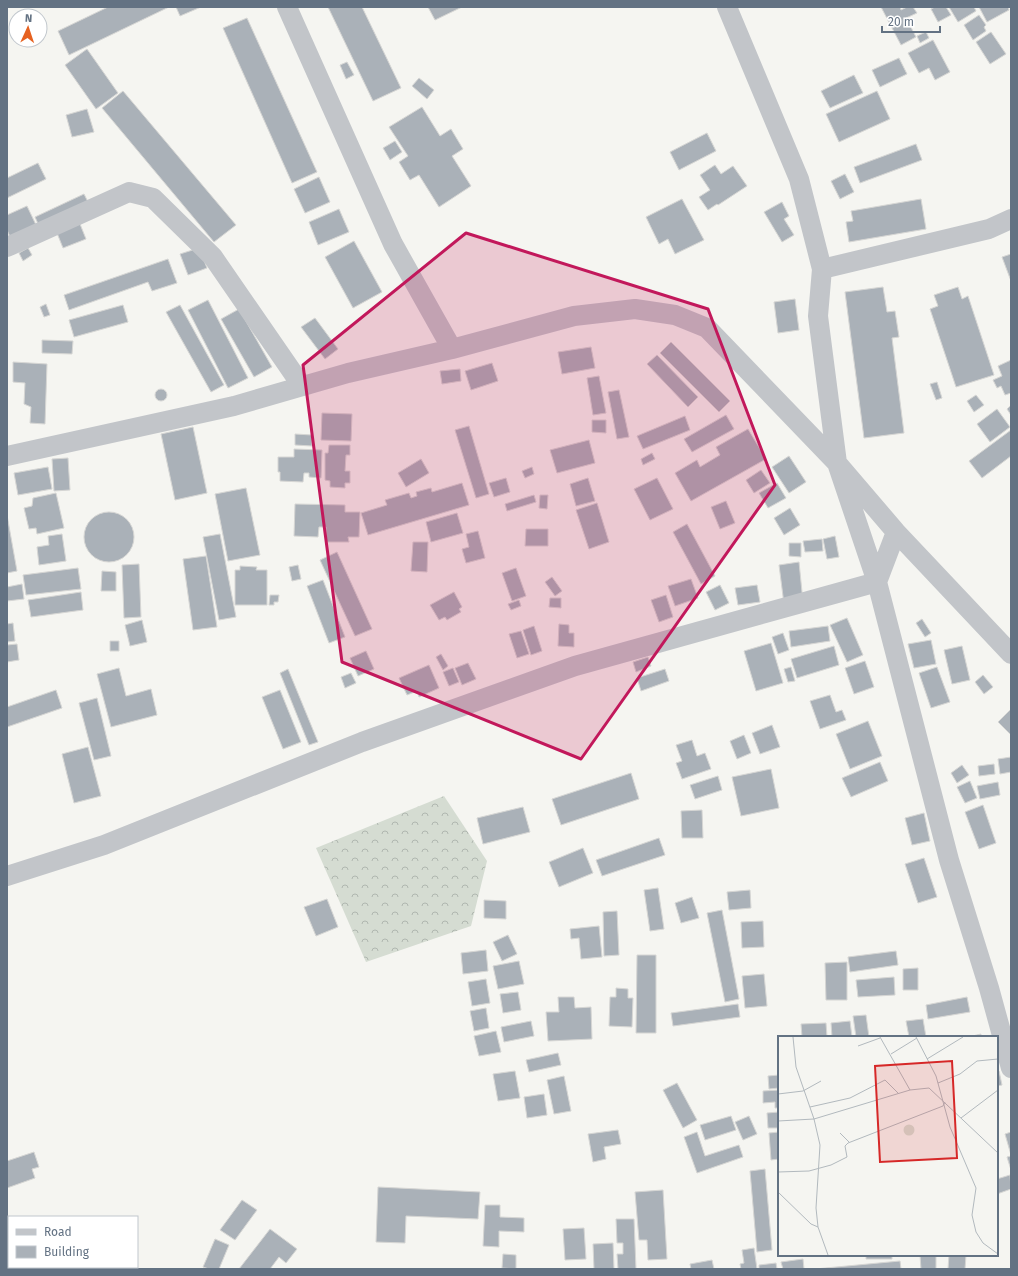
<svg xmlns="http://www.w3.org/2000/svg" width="1018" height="1276" font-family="'Fira Sans',sans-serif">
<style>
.forest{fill:url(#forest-crowns)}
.building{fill:#aab1b8;stroke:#d6d6d4}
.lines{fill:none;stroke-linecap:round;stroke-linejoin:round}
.minor{stroke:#c2c5c9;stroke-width:20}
.marked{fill:#c2185b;fill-opacity:0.2;stroke:#c2185b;stroke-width:3;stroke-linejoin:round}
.inset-road{fill:none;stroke:#b2b9be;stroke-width:1}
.view{fill:#d62828;fill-opacity:0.15;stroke:#d62828;stroke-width:2}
.inset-edge{fill:none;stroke:#637283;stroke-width:2}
</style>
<defs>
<pattern id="forest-crowns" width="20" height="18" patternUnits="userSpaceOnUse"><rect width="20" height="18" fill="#d5dcd2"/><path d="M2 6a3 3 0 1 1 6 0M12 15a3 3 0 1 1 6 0" fill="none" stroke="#b0b7b0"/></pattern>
</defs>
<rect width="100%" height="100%" fill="#f5f5f1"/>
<path class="forest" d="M444,796L487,861L471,926L366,962L316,848Z"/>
<path class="building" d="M108,7H169L69,55L58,31Z
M176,7H201L180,16Z
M328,7H362L401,88L373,101Z
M428,7H462L435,20Z
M881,7H900L901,10L907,7H913L917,13L906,18L916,37L901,45Z
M935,7H946L951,15L938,22L931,9Z
M949,7H974L976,11L958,22Z
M979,7H1008L1009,10L987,22Z
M979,15L986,25L984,27L986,31L973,40L964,25Z
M247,18L317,172L292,183L223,28Z
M926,32L929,38L920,43L917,36Z
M991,32L1006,54L990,64L976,42Z
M933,40L950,72L935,80L929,68L919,73L908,53Z
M87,49L118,93L96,109L65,65Z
M899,58L907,74L880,87L872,70Z
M347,62L354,75L346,79L340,65Z
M854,75L863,93L830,108L821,91Z
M419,78L434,90L427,99L412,86Z
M123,91L236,225L214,242L102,108Z
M877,91L890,119L839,142L826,114Z
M422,107L440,136L451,129L463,149L452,156L471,186L439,207L419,175L410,180L399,162L408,156L389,127Z
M87,109L94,132L72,137L66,115Z
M707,133L716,151L679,170L670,152Z
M395,141L402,152L390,160L383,148Z
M916,144L922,160L860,183L854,167Z
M38,163L46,179L7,198V178Z
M715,165L721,174L733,166L747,186L718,205L717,204L708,210L699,197L710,190L700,175Z
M845,174L854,192L840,199L831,181Z
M319,177L330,202L305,213L294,189Z
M84,194L89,204L39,226L35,217Z
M682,199L704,240L675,254L668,239L659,244L646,217Z
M921,199L926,229L849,242L846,222L853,221L851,211Z
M782,202L789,216L784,219L794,235L782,242L764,212Z
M27,206L37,227L11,239L7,230V215Z
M339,209L349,232L318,245L309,222Z
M80,224L86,239L63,248L57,233Z
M354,241L382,292L353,308L325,257Z
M28,248L32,255L23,261L19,253Z
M199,248L207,268L188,275L180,254Z
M1011,254V281L1002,257Z
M168,259L177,283L152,291L148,282L69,310L64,295Z
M883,287L887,312L895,311L899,337L892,338L904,433L864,438L845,292Z
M958,287L962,299L968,296L994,375L956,387L930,309L938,306L934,295Z
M795,299L799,330L778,333L774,302Z
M208,300L248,378L228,388L188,310Z
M46,304L50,315L44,317L40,307Z
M123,305L128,322L74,337L69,320Z
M180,305L224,385L211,392L166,312Z
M239,309L272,367L254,377L221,319Z
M315,318L338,349L325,359L301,327Z
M42,340L73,341L72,354L42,353Z
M671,342L730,401L719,412L660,353Z
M591,347L595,368L562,374L558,352Z
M657,355L698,397L688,407L647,364Z
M1011,360V393L1005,395L1001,386L997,388L993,380L1002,376L998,366Z
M13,362L47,364L45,424L30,423L31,407L24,404L25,383L13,382Z
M492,363L498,381L471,390L465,371Z
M460,369L461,381L442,384L440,371Z
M599,376L606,413L593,415L587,378Z
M937,382L942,398L936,400L930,384Z
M155 395a6 6 0 1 1 12 0a6 6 0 1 1-12 0Z
M619,390L629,437L617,439L608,392Z
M976,395L984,405L974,412L967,401Z
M1011,405V415L1007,409Z
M997,409L1010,427L990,442L977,424Z
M322,413L352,414L351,441L321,440Z
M726,415L734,429L692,452L684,439Z
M685,416L690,430L643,449L637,436Z
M592,420H606V433L592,432Z
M469,426L489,494L476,498L455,430Z
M193,427L207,493L175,500L161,434Z
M748,429L766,459L691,501L675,473L697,460L700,467L720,455L716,447Z
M1011,430V456L982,478L969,461Z
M295,434L312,435V446L295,445Z
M589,440L595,463L557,473L550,450Z
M329,445H350V455H346L345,471H350V483H345V488L330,487V481L325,480V453H328Z
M294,449L322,450L321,478L309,477V473H304L303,482L280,481V472H278V457H294Z
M652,453L655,459L643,465L641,459Z
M789,456L806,482L789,493L772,467Z
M68,458L70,490L54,491L52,459Z
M421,459L429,473L406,487L398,473Z
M48,467L52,489L18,495L14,473Z
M532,467L534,474L525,478L522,471Z
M761,470L770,483L754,493L746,480Z
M506,478L510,492L494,497L489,483Z
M588,478L595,501L576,506L570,484Z
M657,478L673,509L650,520L634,489Z
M462,483L469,505L368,535L361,513L387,505L385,500L409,493L411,498L417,496L416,492L431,488L432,492Z
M777,483L786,498L768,508L759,493Z
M246,488L260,555L228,561L215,494Z
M56,493L64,528L37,534L36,528L29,529L24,508L32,506L33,498Z
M534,495L536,502L507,511L505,504Z
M540,495H548L547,509L539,508Z
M726,501L735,523L720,529L711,507Z
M597,503L609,542L589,549L576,510Z
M295,504L345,505V512H360L359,537H348L349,542H326V527H319L318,537L294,536Z
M790,508L800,525L784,535L774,518Z
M84 537a25 25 0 1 1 50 0a25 25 0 1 1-50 0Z
M457,513L463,533L431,542L426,522Z
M7,515L17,571L7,573Z
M687,524L715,576L701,584L673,532Z
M526,529H548V546H525Z
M478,531L485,558L466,563L462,549L469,547L466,534Z
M62,534L66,561L39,565L37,547L49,545L48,536Z
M220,534L236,617L219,620L203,537Z
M835,536L839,557L827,559L823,539Z
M822,539L823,551L805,552L803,541Z
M413,542H428L427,572L411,571Z
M789,543H801V557L789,556Z
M337,552L372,629L355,636L320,560Z
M206,556L217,627L193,630L183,559Z
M799,562L803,602L784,604L779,565Z
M139,564L141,617L124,618L122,565Z
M298,565L301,579L292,581L289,567Z
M240,566L257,567L256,570H267V605H235V570H240Z
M78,568L81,589L26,595L23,575Z
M516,568L526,596L512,601L502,573Z
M102,571L116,572V591H101Z
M552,577L562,591L555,596L545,582Z
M691,579L698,598L675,606L668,586Z
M323,580L345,637L329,643L307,586Z
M22,584L24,599L7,601V587Z
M720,585L729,603L715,610L706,592Z
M757,585L760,602L738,605L735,588Z
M81,592L83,610L31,617L28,600Z
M454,592L462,607L459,609L461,612L447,620L445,617L439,620L430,605Z
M270,595H279L278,602H274V605H269Z
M666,595L673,617L659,622L651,600Z
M550,598H561V608L549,607Z
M519,600L521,606L511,610L508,604Z
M847,618L863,655L847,662L830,625Z
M922,619L931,633L925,637L916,623Z
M142,620L147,642L130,646L125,625Z
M13,623L15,641L7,642V624Z
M559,624L569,625V633H574V647L558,646Z
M534,626L542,651L531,655L523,630Z
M828,626L830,641L791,647L789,631Z
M521,631L529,654L517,658L509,634Z
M783,633L789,650L778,654L772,637Z
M931,640L936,664L914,668L908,644Z
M110,641H119V651H110Z
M771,643L783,683L756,691L744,651Z
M17,644L19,660L7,662V645Z
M834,646L839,665L797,678L791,659Z
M962,646L970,680L952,684L944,650Z
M366,651L374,669L358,676L350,658Z
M441,654L448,666L443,670L436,657Z
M648,657L651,666L636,672L633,662Z
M865,661L874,687L854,694L845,668Z
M468,663L476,679L462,685L455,668Z
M429,665L439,688L419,697L417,691L407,695L399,678Z
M791,667L795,681L788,682L784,669Z
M937,667L950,702L931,708L919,673Z
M119,668L126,696L151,689L157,715L111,727L97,674Z
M453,668L459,682L449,686L443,672Z
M288,669L318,742L309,745L280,673Z
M665,669L669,681L641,691L637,678Z
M351,673L356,683L345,688L341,677Z
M983,675L993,687L984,694L975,682Z
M56,690L62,708L7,727V707Z
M280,690L301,742L283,749L262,697Z
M830,695L836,712L842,710L846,720L820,729L810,701Z
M97,698L111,756L94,760L79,703Z
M1011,709V735L998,722Z
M868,721L882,756L850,769L836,734Z
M772,725L780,747L760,754L752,733Z
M744,735L751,753L737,759L730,741Z
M692,740L697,756L705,753L711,769L682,779L676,763L682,761L676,745Z
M88,747L101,796L74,803L62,754Z
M1011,757V772L1000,774L998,759Z
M880,762L888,781L851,797L842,778Z
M994,764L995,774L979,776L978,766Z
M962,765L969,775L957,783L951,773Z
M771,769L779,808L741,816L732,777Z
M631,773L639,799L561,825L552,799Z
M718,776L722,790L695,799L690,785Z
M970,781L977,798L965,803L957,787Z
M998,782L1000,795L980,799L977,786Z
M983,805L996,843L979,849L965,812Z
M523,807L530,832L483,844L477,818Z
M702,810L703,838H682L681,811Z
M924,813L930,841L912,845L905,818Z
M659,838L665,855L602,876L596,860Z
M583,848L593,873L559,887L549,862Z
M924,858L937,897L918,903L905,864Z
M658,888L664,929L650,931L644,890Z
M750,890L751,908L729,910L727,892Z
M692,897L699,918L681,923L675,903Z
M327,899L338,927L316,936L304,907Z
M484,900L506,901V919L484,918Z
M722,910L739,999L725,1002L707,913Z
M617,911L619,955L604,956L603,912Z
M763,921L764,947L742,948L741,922Z
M599,926L602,957L581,959L579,938L571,939L570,929Z
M508,935L517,954L502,961L493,942Z
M486,950L488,971L463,974L461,953Z
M896,951L898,965L850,972L848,957Z
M637,955H656V1033H636Z
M519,961L524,984L498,989L493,966Z
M847,962V1000H826L825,963Z
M918,968V990H903V969Z
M764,974L767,1006L745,1008L742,976Z
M894,977L895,995L858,997L856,980Z
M486,979L490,1003L472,1006L468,982Z
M616,988L628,989V998H633L632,1027L609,1026L610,997H616Z
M518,992L521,1010L503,1013L500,994Z
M558,997H574L575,1008L591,1007L592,1039L548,1041L546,1012H559Z
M967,997L970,1012L928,1019L926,1005Z
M738,1004L740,1017L673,1026L671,1013Z
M486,1008L489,1028L474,1031L470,1011Z
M866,1015L869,1037H856L853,1016Z
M923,1019L926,1037H909L906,1021Z
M531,1021L534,1036L504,1042L501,1027Z
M850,1021L852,1037H832L831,1023Z
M826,1023L827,1037H802L801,1024Z
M496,1031L501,1052L479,1056L474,1036Z
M981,1034V1037H968Z
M558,1053L561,1065L529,1072L526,1060Z
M515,1071L520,1098L498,1101L493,1074Z
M997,1071H999L1002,1085L997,1086Z
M779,1075V1088L769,1089L768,1076Z
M564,1076L571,1111L554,1114L547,1080Z
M677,1083L697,1120L683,1128L663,1090Z
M779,1090V1108H775V1102L763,1103V1091Z
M544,1094L547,1115L527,1118L524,1097Z
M779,1112V1128H768L767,1113Z
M731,1116L736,1130L705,1140L700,1125Z
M749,1116L757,1134L743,1140L735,1122Z
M618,1130L621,1144L604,1147L606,1159L593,1162L588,1134Z
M697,1132L705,1156L739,1145L743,1157L697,1173L684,1137Z
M779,1132V1159L771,1160L769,1133Z
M1011,1132V1155L1005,1134Z
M34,1152L39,1167L32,1169L35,1178L7,1188V1161Z
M1011,1156V1170L1007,1157Z
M765,1169L772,1250L757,1252L750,1171Z
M1010,1175L1011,1189L997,1194V1179Z
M378,1187L480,1192L478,1219L406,1216L405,1243L376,1242Z
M663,1190L667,1259L648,1260L647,1240H639L635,1192Z
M242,1200L257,1210L235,1240L220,1230Z
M485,1205H500V1217L524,1218V1232L499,1231V1247L483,1246Z
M616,1219H634L636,1269H618L617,1254H623V1243H617Z
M584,1228L586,1259L565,1260L563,1229Z
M270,1229L297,1249L286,1263L279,1257L270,1269H239Z
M215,1239L229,1245L219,1269H209L203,1267Z
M613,1243L614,1269H594L593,1244Z
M754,1248L757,1269H741L740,1264L744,1263L742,1250Z
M503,1254L516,1255V1269L502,1268Z
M866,1255H892V1259H866Z
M920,1255H936V1269H921Z
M949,1255H966L965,1269H948Z
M803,1259L804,1269H783L781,1262Z
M712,1260L714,1269H691L690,1264Z
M900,1261L901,1269H815Z
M776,1263L777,1269H759V1265Z"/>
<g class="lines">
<path class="minor" d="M287,7L393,244L452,349L574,316L635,309L675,315L707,328L837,463L896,532L1011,654
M727,7L799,179L822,269L818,316L837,463L877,582L949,860L989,988L1011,1068
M7,247L129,192L153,198L213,257L302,386
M822,269L989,229L1011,219
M7,456L234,406L348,373L452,349
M7,876L104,845L362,742L575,666L877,582L896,532"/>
</g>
<path class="marked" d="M466,233L708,309L775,485L581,759L342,662L303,365Z"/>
<g transform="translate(778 1036)">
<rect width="220" height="220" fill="#f5f5f1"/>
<path d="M125.5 94a5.5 5.5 0 1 1 11 0a5.5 5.5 0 1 1-11 0Z" fill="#d5dcd2"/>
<path class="inset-road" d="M15,1L18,31L36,83L42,109L38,172L40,191L50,219M102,1L132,54L151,52L220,117M138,1L158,40L172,91L198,152L194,179L198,196L205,207L220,218M80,10L102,2M113,18L139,2M149,23L185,1M160,47L182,38L199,25L220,23M0,58L25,55L43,45M32,71L72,62L107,44L121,58M183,82L220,54M0,85L36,83L132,54M62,97L71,106M0,136L31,135L53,129L69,121L67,110L70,107L165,70L167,66M0,156L33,188L40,191"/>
<path class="view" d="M174,25L179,122L102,126L97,30Z"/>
<rect width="220" height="220" class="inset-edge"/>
</g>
<rect width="1018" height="1276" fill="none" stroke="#637283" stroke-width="16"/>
<rect x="8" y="1216" width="130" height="52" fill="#ffffff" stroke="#c1c7cd"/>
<rect x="16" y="1229" width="20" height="6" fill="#c2c5c9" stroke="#c1c7cd"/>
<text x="44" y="1236" font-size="12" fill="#637283">Road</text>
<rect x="16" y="1246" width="20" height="12" fill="#aab1b8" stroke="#c1c7cd"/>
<text x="44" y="1256" font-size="12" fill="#637283">Building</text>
<g transform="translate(28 28) rotate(3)"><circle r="19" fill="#ffffff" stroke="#c1c7cd"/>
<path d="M0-3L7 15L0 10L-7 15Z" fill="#e66120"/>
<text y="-6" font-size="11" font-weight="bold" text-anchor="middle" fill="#637283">N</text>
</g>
<path d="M882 26v6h58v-6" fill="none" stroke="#637283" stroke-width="2"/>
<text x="888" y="26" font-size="12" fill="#637283" stroke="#ffffff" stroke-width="3" paint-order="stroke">20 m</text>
</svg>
